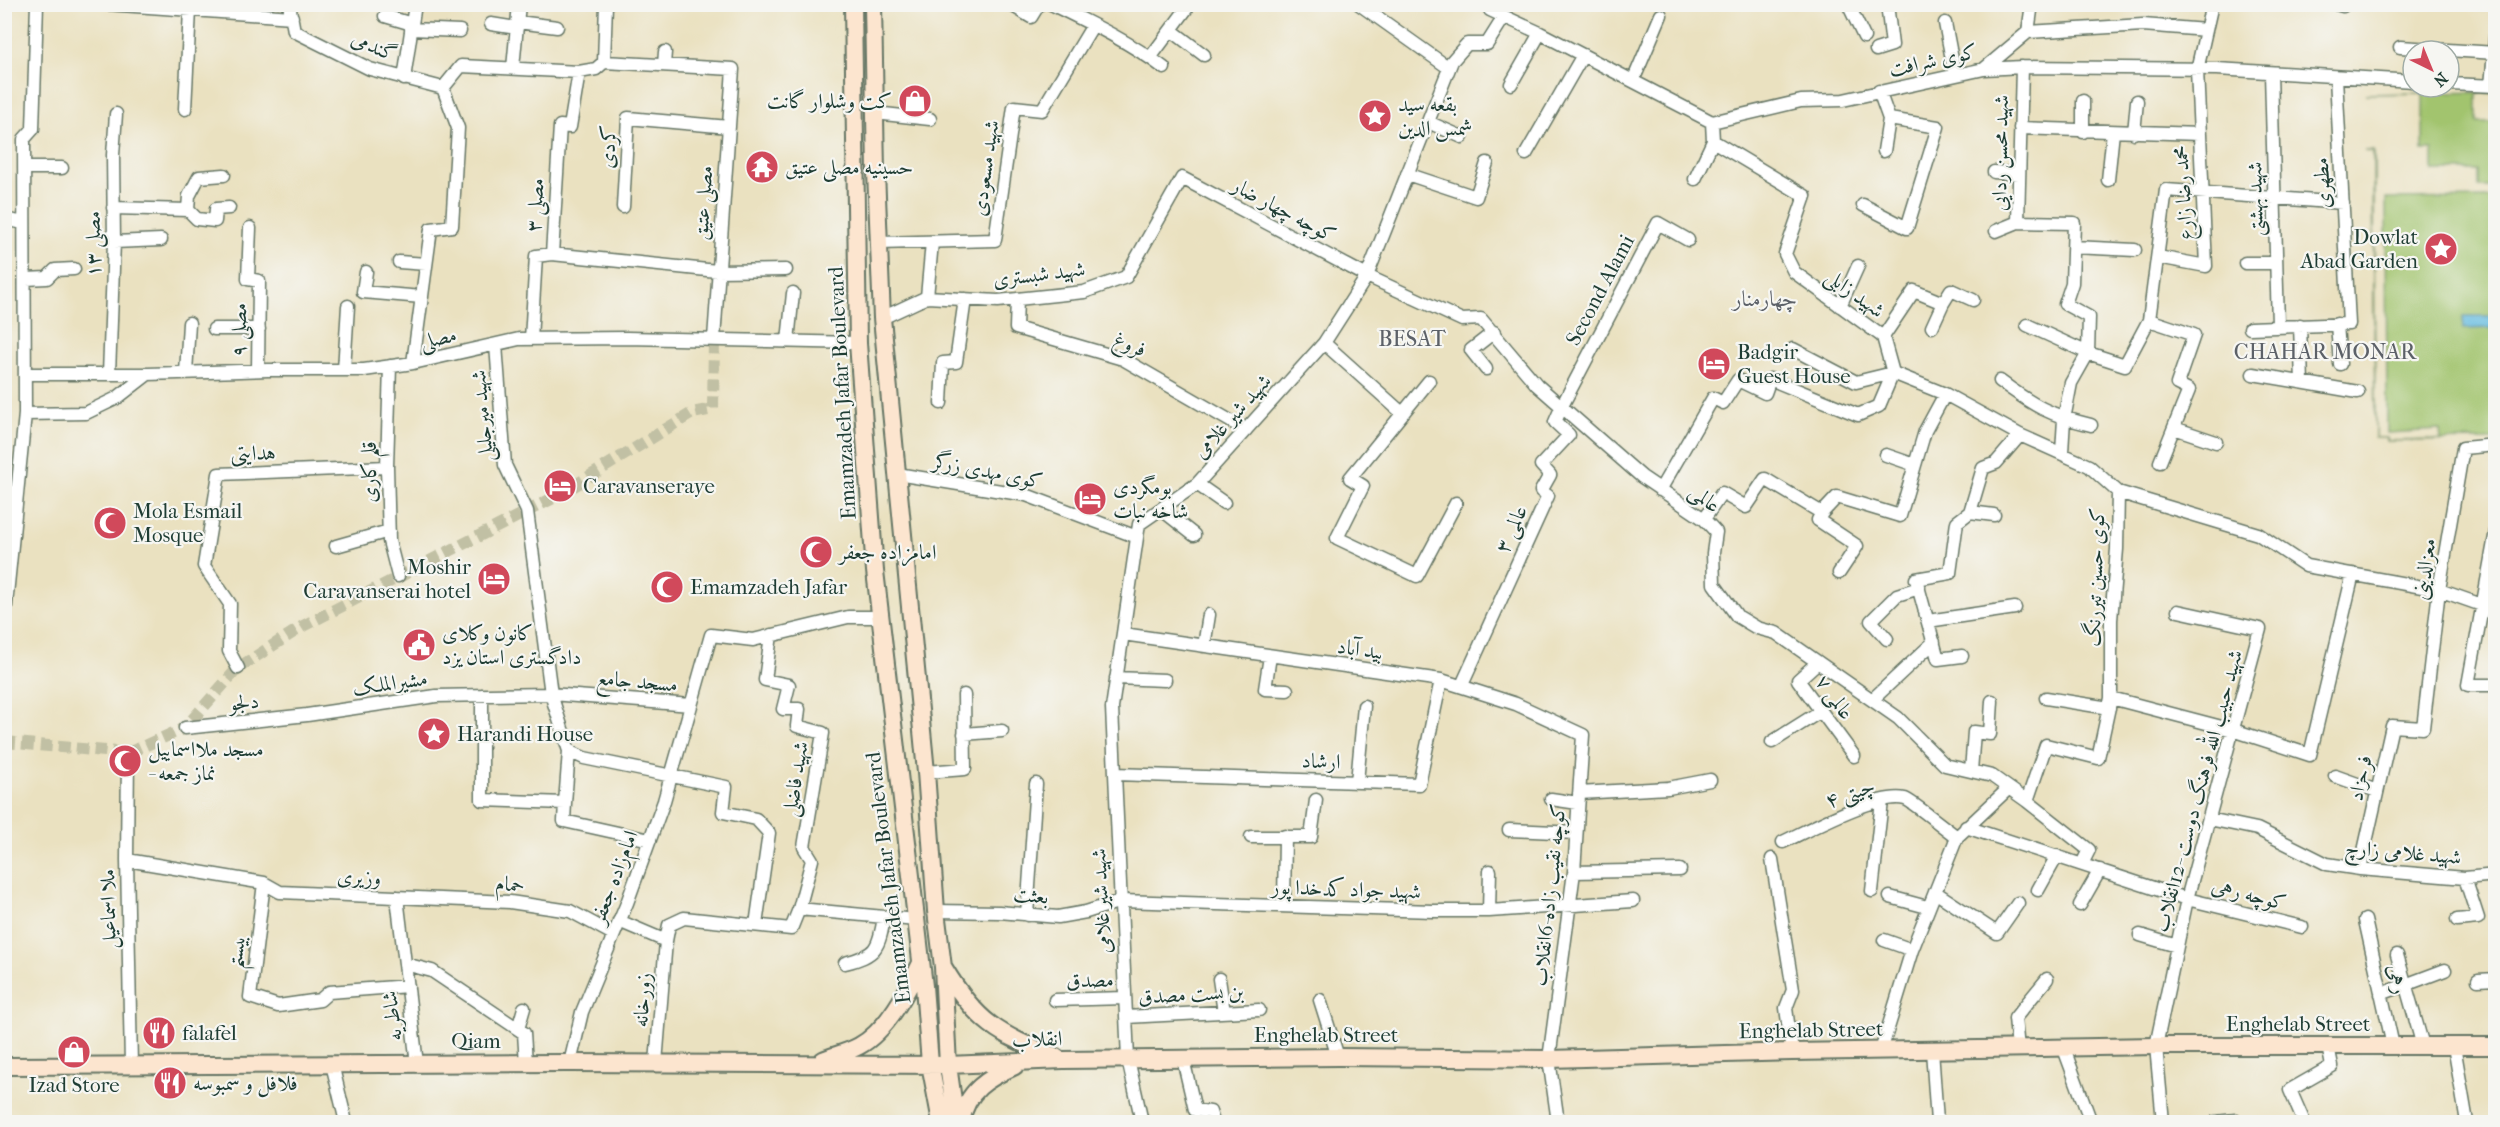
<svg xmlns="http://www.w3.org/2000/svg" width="2500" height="1127" font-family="'IM FELL French Canon',Amiri,serif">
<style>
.green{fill:#a2c46e;stroke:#608051;stroke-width:1.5}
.water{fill:#63bbe0;stroke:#417c8a;stroke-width:1.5}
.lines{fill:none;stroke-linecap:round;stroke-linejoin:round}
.minor-tunnel{stroke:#c1c0a4;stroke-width:12;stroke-dasharray:12 6;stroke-linecap:butt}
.minor-casing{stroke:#667665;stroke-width:15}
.secondary-casing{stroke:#667665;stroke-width:20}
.minor{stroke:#fff;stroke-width:12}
.secondary{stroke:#fce5cf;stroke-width:16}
.labels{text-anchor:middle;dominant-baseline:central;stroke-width:4.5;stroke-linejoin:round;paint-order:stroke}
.street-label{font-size:21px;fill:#1f3d34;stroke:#f6f6f2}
.poi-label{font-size:21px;fill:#1f3d34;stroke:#f6f6f2;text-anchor:start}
.neighbourhood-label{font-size:22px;fill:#5c6168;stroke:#f6f6f2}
</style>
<rect width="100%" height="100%" fill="#f6f6f2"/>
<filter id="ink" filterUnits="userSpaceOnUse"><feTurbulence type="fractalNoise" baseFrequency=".0167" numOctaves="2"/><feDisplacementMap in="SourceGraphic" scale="12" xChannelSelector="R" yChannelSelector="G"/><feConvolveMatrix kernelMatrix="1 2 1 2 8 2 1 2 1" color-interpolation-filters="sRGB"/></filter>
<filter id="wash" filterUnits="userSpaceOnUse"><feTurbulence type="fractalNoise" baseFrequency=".008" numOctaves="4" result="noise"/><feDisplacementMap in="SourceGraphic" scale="24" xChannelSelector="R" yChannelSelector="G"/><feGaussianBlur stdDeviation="1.35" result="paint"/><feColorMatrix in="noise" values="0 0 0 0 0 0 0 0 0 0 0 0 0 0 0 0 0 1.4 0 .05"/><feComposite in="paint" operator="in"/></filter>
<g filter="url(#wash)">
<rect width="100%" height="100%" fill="#eae1c0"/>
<path class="green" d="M2495,92L2477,94V122H2495V187H2479V171H2433V150H2423V93L2365,94Z
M2365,151H2374L2375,438H2387L2388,441L2441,440L2440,430L2387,433L2386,199L2495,198V316L2463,317L2464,328H2495V440L2387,441V438H2375L2373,152Z"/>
<path class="water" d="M2463,316H2495V328L2464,329Z"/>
</g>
<g filter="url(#ink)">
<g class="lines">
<path class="minor-tunnel" d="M4,742L128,753L185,728L238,668L303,626L561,494L692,413L713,409L714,339"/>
<defs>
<path id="minor" d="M106,4L292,17
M289,4L294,31L370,69L443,88
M1010,4L1031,17L1039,4
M1051,4C1090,23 1130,42 1164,68
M1359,4L1449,68
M1493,4L1490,10L1540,33L1712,122L1801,101L1843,100L1984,69L2022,67L2217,69L2413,81
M1848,4L1864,37
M2032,4L2028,32L2143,25L2206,30
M2336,4L2343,6
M385,16L412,24
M518,22L557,27
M1945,23L1955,75
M491,24L517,28
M411,29L460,31
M1171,30L1204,55
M2400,47L2496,53
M1876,50L1892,45L1887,4
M1150,58L1190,4
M604,62L606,4
M664,65L665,52
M2022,67L2018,222L2074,223L2072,283L2065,304L2089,317L2088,353L2071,383L2064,419L2062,452
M513,68L519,4
M1984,69L2028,32
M2271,73L2278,325
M404,79L415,4
M1633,81L1661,15
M1511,84L1540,33
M2449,84L2496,86
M2491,86L2496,28
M443,88L461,66L579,72L596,69L604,62L733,69L714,339
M2083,101V132
M185,109L190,10
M875,113L930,119
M1428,122L1462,137
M1712,122L1713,141L1805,196L1785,254L1794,272L1883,337L1893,373L1945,394L2020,435L2089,466L2118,492
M2020,128L2200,134
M2134,133L2137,101
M1884,151L1889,119
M1526,154L1583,55
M24,168H62
M1994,172L2019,174
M1407,174L1476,197L1487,163
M1695,179L1713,141
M2108,180L2113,132
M1863,205L1907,228L1938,127L1889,119L1879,91
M623,207L628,118L729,127
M113,208L188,210L189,196L199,177L224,175
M188,210L197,219L215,221L216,209L229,208
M4,219L24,223
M250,228L248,279L259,281L258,370
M1996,231L2018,222
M114,242L161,240
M879,243L995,240L1014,107L1042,110L1093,25
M2074,247L2135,250
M552,254L717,271L786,270
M2158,257L2206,266L2197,70L2212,4
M399,262L426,264
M2245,263H2276
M366,272L363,292L422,297
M26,279L47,278L55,270L74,269
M927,297L932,242
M1017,299L1016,328L1123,359L1246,430
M1840,306L1858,266
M882,318L927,297L998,301L1084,292L1126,277L1182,178L1367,276L1462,320L1481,319L1537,385L1642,477L1704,519L1716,532L1713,553L1714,584L1737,616L1757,628L1776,633L1898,718L1945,765L1992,776L2027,801L2046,745L2098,758L2111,698V620L2117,549L2118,492L2258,534L2306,566L2439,590L2496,610
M2149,320L2194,335L2177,384L2189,390L2160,462
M2337,324L2340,364
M2027,325L2088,353L2125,365L2149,320L2166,190L2343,203
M2300,325L2302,382
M1932,327L1943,303
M2250,328L2349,324L2336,77
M214,329H259
M1883,337L1914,291L1943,303L1951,290L1973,300
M531,339L536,256L552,254L560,126L570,127L579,72
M788,341L793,293
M1324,343L1401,412
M496,345L505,465L527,511L551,694L569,751L584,758L726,787L723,812L756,819L769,833L756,925
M1793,349L1856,382L1893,373
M413,363L431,229L452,226L458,128L443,88
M390,366L387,467L389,541L398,576
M1486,369L1471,350L1494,332
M344,370L348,306
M186,373L189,323
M26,374H148L268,370H364L413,363L519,339L627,338L858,343
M109,374L114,242L113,155L116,114
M2253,374L2358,392
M1429,381L1350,478L1363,486L1337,538L1417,576L1456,503
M2000,381C2034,406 2049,415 2091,425
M941,403L943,363L956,362L965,299
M25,414L86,413L117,398L148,374
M2174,428L2216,442
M1886,455L1915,465
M897,474L1026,495L1137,537
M1197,484L1224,503
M1660,490L1713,398L1723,403L1738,380L1765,393L1770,379L1858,415L1879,406L1893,373
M1161,509L1194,535
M1970,512L1994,515
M1822,513L1818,520L1857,546L1839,573
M1704,519L1722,493L1746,507L1765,479L1822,513L1837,497L1900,516L1925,431L1945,394
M336,546L389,531
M1928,621L2015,608
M4,625L25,414L24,139L33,129L37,4
M1123,634L1441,680L1516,704L1583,735L1574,872L1549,1059L1558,1122
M771,635L765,680L789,685L783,709H799L797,726L823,733L804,847L812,860L799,909
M1887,639L1871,621L1897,595L1919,588
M1204,646L1209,615
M1270,656L1265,689L1287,690
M1962,656L1938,659L1916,579L1950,573L1957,522L1970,512L1983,468L1996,463L2020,435
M1818,662L1798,680L1854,756
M238,668L229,651L230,604L204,566L219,474L387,467
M1116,678L1165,680
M1462,685L1548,496L1541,491L1550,475L1541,465L1569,435L1555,422L1562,406L1658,223L1688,240
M2491,685H2468L2496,531
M482,695V800L565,803L564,821L650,840
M2046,698L2109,708
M2111,698L2233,730L2310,755L2353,574
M1872,700L1934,642
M185,728L307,715L436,696L551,694L691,705
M964,734L1002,731
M1772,742L1821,711
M128,753L127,860L131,1065
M1971,771L1974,732L1990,734L1992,701
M926,772L965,769L964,695
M1115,774L1419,784L1441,680
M2335,776L2377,791
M1357,782L1364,706
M1579,793L1668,788L1710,780
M1551,799L1578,803
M2027,801L2089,850L2082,864
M565,803L569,751
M2209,819L2257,829L2327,864L2360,869L2465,878L2496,875
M1966,827L2187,899L2302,927
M1509,830L1576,833
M1251,837H1311L1316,800
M1783,842C1809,830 1878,792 1905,799C1912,801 1948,831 1957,837
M1772,859L1793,990L1786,1008L1792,1052
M127,860L264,883L280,892L510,902L570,911L613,934
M2360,869L2392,726L2423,728L2439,590L2463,448L2496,445
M1574,872L1680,870
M264,883L250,997L278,1006L320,1000L329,992L408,986
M2038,890L2057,856
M1872,891L1882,801
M1935,892L1997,933L2018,903
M397,897L417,1064
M1890,897L1927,907
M2080,905L2100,870
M1284,906L1285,836
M936,911L999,912L1058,917L1086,912L1121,901L1433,911H1489L1633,901
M1489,911L1490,871
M1027,915L1036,784
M2365,920L2393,1046
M2457,920L2478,918L2465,878
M619,921L666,941
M2140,935L2177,946
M1884,940L1912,950
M2397,955L2423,1046
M845,963C876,955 879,949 884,917
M405,964L432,971L524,1033L526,1063
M1219,979L1224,1012
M2478,980L2496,979
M2381,994L2445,970
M1055,1000L1125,998
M1320,1000L1338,1057
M1126,1017L1259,1010
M518,1029L524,1008
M2454,1046L2467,1122
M2018,1049L2015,1018L2047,979
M2064,1049L2091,1122
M1932,1050L1937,1122
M1881,1051L1912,950L1957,837L2009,788
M1183,1059L1195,1110L1210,1112L1213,1122
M570,1063L582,1012L627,903L664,801L711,635L753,640L848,617H879
M656,1063L666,941L669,925L684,918L791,929L799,909L916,920
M332,1064L346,1122
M1142,1122L1128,1059L1112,708L1139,524L1197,484L1324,343L1367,276L1452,61L1467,44H1487L1504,17
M2163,1122L2156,1046L2187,899L2260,629L2178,611
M2215,1122L2236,1120
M2304,1122L2290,1090L2332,1066L2328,1046"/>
<path id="secondary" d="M853,4L858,343L875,571L924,986L930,1064L941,1122
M873,4L876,172L882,318L926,772L936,911L943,967L948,1065L956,1122
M944,968C977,1023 998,1034 1056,1057
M823,1060C835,1055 848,1052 859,1046C887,1031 908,990 921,963
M4,1066L570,1063L948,1065L1063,1060L1338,1057L1549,1059L1792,1052L2156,1046H2496
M961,1122C966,1091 988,1078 1015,1066"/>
</defs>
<use href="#minor" class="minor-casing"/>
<use href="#secondary" class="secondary-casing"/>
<use href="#minor" class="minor"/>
<use href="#secondary" class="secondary"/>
</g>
</g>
<defs>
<symbol id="shop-disc" viewBox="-11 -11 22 22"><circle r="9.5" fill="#d1495b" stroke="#f6f6f2"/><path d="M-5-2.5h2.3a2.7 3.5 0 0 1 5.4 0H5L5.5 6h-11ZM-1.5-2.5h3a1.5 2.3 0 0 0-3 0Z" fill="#fff"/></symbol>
<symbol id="sight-disc" viewBox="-11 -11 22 22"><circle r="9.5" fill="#d1495b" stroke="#f6f6f2"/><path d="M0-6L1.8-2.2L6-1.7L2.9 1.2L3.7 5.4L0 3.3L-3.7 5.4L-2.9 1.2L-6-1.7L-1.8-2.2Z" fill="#fff"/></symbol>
<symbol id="temple-disc" viewBox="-11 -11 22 22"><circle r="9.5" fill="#d1495b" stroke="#f6f6f2"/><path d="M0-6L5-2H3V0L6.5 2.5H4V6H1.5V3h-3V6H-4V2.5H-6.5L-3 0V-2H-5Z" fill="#fff"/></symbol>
<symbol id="hotel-disc" viewBox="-11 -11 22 22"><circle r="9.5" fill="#d1495b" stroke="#f6f6f2"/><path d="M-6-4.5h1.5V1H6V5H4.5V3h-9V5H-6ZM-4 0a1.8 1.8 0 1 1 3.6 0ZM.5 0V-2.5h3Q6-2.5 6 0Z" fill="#fff"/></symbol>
<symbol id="mosque-disc" viewBox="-11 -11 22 22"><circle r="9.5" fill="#d1495b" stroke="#f6f6f2"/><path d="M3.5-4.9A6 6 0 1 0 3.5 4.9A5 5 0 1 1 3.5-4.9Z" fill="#fff"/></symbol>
<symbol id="civic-disc" viewBox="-11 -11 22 22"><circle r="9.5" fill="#d1495b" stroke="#f6f6f2"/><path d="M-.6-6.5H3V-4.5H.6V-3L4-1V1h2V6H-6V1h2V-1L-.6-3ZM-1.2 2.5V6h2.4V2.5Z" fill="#fff"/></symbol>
<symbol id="restaurant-disc" viewBox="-11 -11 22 22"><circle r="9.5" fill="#d1495b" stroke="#f6f6f2"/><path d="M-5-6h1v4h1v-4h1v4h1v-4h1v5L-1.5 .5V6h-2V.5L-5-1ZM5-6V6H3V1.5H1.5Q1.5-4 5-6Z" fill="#fff"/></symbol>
</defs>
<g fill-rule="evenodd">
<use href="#shop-disc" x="896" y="82" width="38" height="38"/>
<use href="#sight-disc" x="1356" y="97" width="38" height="38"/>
<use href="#temple-disc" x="743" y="148" width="38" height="38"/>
<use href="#sight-disc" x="2422" y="230" width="38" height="38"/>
<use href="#hotel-disc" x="1695" y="345" width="38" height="38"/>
<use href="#hotel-disc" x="541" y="467" width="38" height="38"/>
<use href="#hotel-disc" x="1071" y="480" width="38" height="38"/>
<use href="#mosque-disc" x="91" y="504" width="38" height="38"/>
<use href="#mosque-disc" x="797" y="533" width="38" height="38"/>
<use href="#hotel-disc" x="475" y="560" width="38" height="38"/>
<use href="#mosque-disc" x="648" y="568" width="38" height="38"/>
<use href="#civic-disc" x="400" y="626" width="38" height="38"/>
<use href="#sight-disc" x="415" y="715" width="38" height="38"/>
<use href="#mosque-disc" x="106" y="742" width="38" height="38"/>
<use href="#restaurant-disc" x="140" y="1014" width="38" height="38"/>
<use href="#shop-disc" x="55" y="1033" width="38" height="38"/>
<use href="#restaurant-disc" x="151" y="1064" width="38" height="38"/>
</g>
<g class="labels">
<g class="street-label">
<text transform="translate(374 46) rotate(23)">گندمی</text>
<text transform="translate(1933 60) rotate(-12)">کوی شرافت</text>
<text transform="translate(608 147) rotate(-85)">کردی</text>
<text transform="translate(2000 153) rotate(-89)">شهید محسن ردایی</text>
<text transform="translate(985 168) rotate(-82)">شهید مسعودی</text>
<text transform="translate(2322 183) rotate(-93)">مطهری</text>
<text transform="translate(2183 193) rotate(-93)">محمد رضا زارع</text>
<text transform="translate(2255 199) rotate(-91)">شهید بهشتی</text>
<text transform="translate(703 203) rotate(-86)">مصلی عتیق</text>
<text transform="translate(535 205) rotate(-86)">مصلی ۳</text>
<text transform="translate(1284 210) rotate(28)">کوچه چهار ضار</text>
<text transform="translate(93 244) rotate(-90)">مصلی ۱۳</text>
<text transform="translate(1039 274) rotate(-7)">شهید شبستری</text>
<text transform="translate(1600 290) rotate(-62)">Second Alami</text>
<text transform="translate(1855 293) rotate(36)">شهید زابلی</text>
<text transform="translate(239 330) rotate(-89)">مصلی ۹</text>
<text transform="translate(438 338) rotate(-13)">مصلی</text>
<text transform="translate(1130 344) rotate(23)">فروغ</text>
<text transform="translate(842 393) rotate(-93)">Emamzadeh Jafar Boulevard</text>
<text transform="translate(482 416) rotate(-95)">شهید میرجلیلی</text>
<text transform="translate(1232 416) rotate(-48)">شهید شیر غلامی</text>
<text transform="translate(253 453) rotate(-2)">هدایتی</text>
<text transform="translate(988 471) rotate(11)">کوی مهدی زرگر</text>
<text transform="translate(369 472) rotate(-90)">قلم کاری</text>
<text transform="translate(1705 498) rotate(38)">عالمی</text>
<text transform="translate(1511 529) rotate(-66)">عالمی ۳</text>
<text transform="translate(2424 569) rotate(-81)">معزالدینی</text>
<text transform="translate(2095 577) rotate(-88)">کوی حسین تیررنگ</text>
<text transform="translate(1360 649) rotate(8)">بید آباد</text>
<text transform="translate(637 681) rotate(5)">مسجد جامع</text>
<text transform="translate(390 683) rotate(-8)">مشیرالملک</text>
<text transform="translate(1835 697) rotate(55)">عالمی ۷</text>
<text transform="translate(244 702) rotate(-6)">دلجو</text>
<text transform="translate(1321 761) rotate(2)">ارشاد</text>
<text transform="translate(2360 778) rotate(-77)">فرحزاد</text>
<text transform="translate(795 779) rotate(-81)">شهید فاضلی</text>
<text transform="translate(2198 791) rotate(-75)">شهید حبیب الله فرهنگ دوست -12انقلاب</text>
<text transform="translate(1850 793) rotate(-19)">چیتی ۴</text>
<text transform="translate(2403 852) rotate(5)">شهید غلامی زارچ</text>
<text transform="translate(359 877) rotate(2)">وزیری</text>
<text transform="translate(614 877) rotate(-69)">امام‌زاده جعفر</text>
<text transform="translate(888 878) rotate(-97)">Emamzadeh Jafar Boulevard</text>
<text transform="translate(510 884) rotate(5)">حمام</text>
<text transform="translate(1346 889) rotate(2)">شهید جواد کدخدا پور</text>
<text transform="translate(2249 894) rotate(14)">کوچه رهی</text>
<text transform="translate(1031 895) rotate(5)">بعثت</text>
<text transform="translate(1549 895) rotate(-84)">کوچه نقیب زاده-6انقلاب</text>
<text transform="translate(1101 901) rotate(-93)">شهید شیر غلامی</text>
<text transform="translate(108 909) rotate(-91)">ملا اسماعیل</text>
<text transform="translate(236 952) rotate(-83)">بیستم</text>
<text transform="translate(2398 979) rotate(78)">رهی</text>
<text transform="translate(1090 980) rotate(-1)">مصدق</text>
<text transform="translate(1191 994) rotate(-3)">بن بست مصدق</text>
<text transform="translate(642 1000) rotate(-86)">زورخانه</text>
<text transform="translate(392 1016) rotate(-97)">شاطریه</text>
<text x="2298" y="1024">Enghelab Street</text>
<text transform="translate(1811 1030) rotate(-1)">Enghelab Street</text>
<text x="1326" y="1035">Enghelab Street</text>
<text transform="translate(1037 1039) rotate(-2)">انقلاب</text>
<text x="476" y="1041">Qiam</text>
</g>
<g class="poi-label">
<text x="892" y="101" text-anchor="end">کت وشلوار گانت</text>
<text x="1398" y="104">بقعه سید<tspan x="1398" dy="24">شمس الدین</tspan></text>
<text x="785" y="167">حسینیه مصلی عتیق</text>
<text x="2418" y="237" text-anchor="end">Dowlat<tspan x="2418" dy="24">Abad Garden</tspan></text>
<text x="1737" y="352">Badgir<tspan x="1737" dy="24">Guest House</tspan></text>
<text x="583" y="486">Caravanseraye</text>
<text x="1113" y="487">بومگردی<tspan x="1113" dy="24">شاخه نبات</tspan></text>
<text x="133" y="511">Mola Esmail<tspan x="133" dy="24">Mosque</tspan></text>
<text x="839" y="552">امامزاده جعفر</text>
<text x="471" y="567" text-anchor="end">Moshir<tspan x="471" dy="24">Caravanserai hotel</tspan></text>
<text x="690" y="587">Emamzadeh Jafar</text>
<text x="442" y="633">کانون وکلای<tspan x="442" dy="24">دادگستری استان یزد</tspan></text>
<text x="457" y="734">Harandi House</text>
<text x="148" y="749">مسجد ملااسماییل<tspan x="148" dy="24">- نماز جمعه</tspan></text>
<text x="182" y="1033">falafel</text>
<text x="193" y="1083">فلافل و سمبوسه</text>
<text x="74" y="1085" text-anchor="middle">Izad Store</text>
</g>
<g class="neighbourhood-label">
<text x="1765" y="299">چهارمنار</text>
<text x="1412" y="339">BESAT</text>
<text x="2325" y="352">CHAHAR MONAR</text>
</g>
</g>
<rect width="2500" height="1127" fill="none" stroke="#f6f6f2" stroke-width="24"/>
<g transform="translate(2431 69) rotate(137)"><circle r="28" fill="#f6f6f2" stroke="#a0aca6" stroke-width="1.5"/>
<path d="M0-4.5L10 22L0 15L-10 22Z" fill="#d1495b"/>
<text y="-9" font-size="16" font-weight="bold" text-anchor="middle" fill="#1f3d34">N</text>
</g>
</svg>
